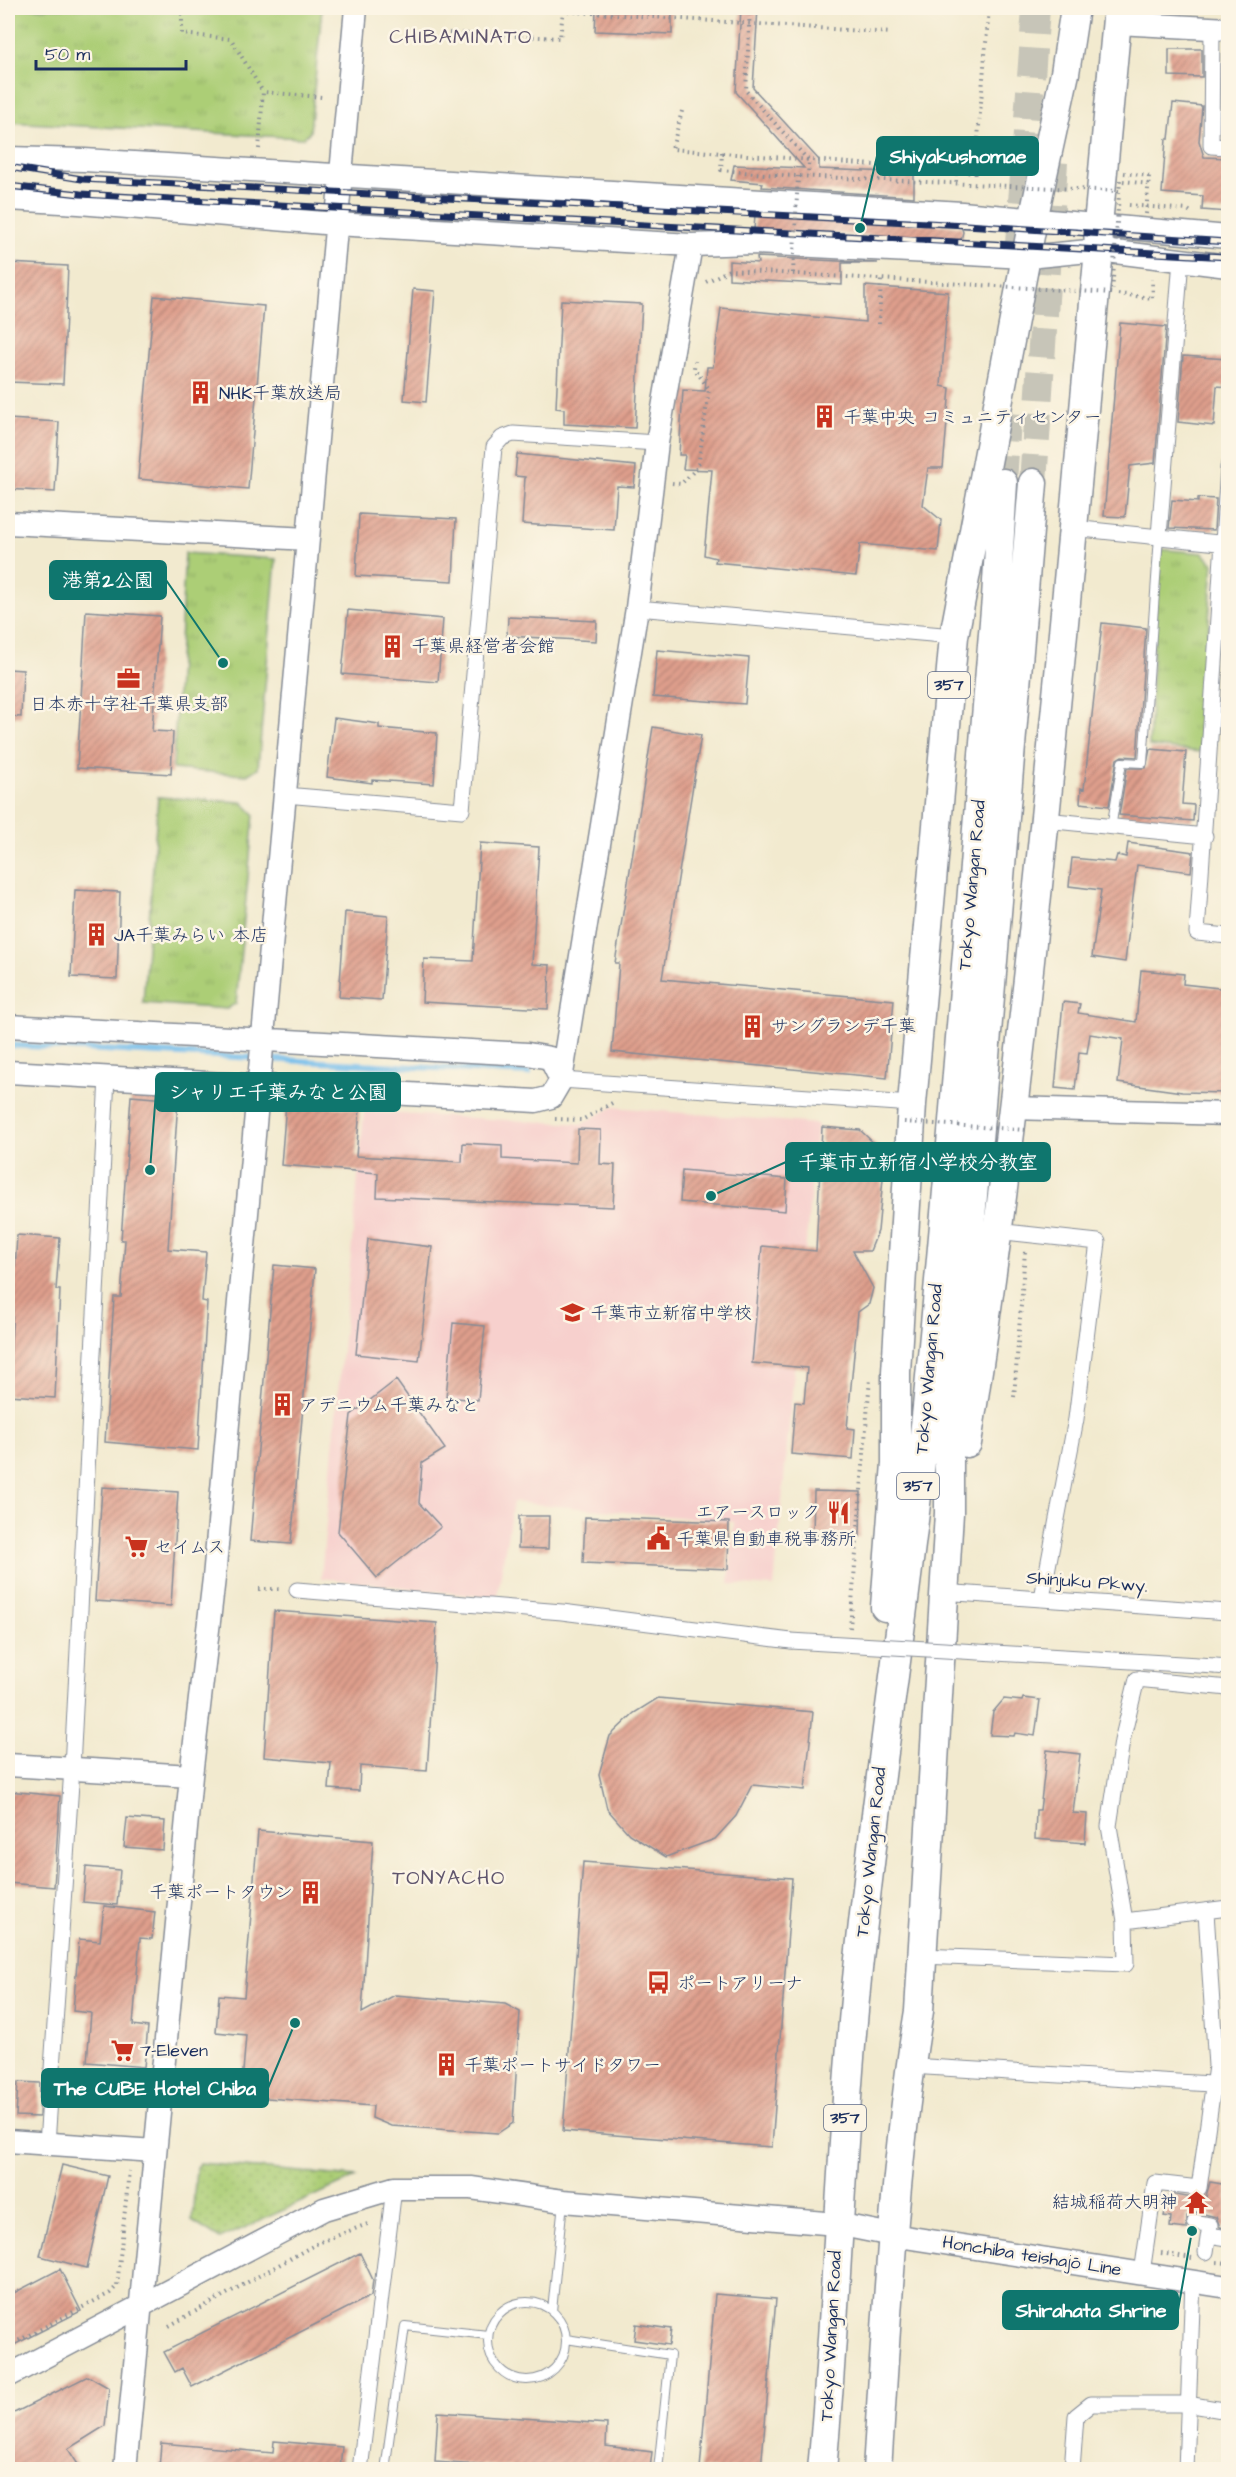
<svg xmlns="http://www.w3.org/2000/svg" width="1236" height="2477" font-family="'Architects Daughter','Klee One',sans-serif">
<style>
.built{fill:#f7d0cd}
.grass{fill:url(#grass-dots);stroke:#647e6a;stroke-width:1.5}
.park{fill:url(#park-tufts);stroke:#647e6a;stroke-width:1.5}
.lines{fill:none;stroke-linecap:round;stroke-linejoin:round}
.stream{stroke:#73bdec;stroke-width:6}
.building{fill:url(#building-hatch)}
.highway-tunnel{stroke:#c7c5b8;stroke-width:28;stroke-dasharray:28 14;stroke-linecap:butt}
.lane-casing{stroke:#868c96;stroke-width:10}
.street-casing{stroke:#868c96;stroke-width:17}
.secondary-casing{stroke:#868c96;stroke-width:25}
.highway-casing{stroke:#868c96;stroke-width:31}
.path{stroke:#868c96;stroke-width:4;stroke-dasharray:1.5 4.5;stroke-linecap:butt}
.lane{stroke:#fff;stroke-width:8}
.street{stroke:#fff;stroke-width:15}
.secondary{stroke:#fff;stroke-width:22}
.highway{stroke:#fff;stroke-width:28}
.rail-casing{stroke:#1b2f5e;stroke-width:7}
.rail{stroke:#fcf5e5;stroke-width:4.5;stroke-dasharray:14;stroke-linecap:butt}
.street-bridge-casing{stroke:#868c96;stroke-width:17;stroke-linecap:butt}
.path-bridge{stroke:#868c96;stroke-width:4;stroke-dasharray:1.5 4.5;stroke-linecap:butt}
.street-bridge{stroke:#fff;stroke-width:15}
.labels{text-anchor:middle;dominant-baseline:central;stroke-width:5;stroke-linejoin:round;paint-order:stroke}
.shield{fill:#fcf5e5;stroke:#5e6a86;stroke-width:1.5}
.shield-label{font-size:16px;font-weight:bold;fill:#1b2f5e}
.poi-label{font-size:18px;fill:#1b2f5e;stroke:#fcf5e5;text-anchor:start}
.street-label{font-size:18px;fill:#1b2f5e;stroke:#fcf5e5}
.neighbourhood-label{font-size:20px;letter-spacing:1.5px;fill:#60566e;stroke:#fcf5e5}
.leader{fill:none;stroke:#0f766e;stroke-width:2}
.callout-dot{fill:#0f766e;stroke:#fcf5e5;stroke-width:2}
.callout{fill:#0f766e;stroke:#0f766e;stroke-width:2}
.callout-label{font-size:20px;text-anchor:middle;font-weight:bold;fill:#fff}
</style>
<defs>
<pattern id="grass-dots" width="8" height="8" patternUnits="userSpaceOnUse" patternTransform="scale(1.5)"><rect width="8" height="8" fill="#acce76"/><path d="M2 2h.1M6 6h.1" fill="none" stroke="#93b168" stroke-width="1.8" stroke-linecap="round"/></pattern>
<pattern id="park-tufts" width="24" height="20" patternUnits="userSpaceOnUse" patternTransform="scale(1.5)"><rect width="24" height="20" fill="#acce76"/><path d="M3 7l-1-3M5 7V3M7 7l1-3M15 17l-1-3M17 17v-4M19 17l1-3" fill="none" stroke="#93b168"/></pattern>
<pattern id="building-hatch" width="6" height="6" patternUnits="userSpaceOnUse" patternTransform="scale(1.5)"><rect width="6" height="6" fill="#df9f8c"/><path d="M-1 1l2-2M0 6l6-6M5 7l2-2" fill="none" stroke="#b48276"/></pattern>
</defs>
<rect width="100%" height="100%" fill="#fcf5e5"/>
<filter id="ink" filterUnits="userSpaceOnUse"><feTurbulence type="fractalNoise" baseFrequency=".0167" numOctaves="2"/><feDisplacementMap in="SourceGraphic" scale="12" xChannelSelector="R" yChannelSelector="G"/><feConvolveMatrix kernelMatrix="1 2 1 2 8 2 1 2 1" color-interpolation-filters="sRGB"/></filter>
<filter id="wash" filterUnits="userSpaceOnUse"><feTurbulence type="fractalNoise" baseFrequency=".008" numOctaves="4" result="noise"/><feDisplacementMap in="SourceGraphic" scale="24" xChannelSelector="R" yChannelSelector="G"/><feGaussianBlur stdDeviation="1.35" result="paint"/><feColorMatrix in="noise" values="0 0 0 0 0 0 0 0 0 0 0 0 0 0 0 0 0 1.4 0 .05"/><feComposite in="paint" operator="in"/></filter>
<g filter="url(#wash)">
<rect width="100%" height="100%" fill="#f2eacf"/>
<path class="built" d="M613,1107L817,1124L774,1587L729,1584L734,1522L513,1502L497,1598L321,1578L364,1112L582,1124Z"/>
<path class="grass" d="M200,2163L356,2177L220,2239L192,2221L196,2169Z"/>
<path class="park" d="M8,8H322L310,132L303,138L8,122Z
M1158,549L1203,553L1213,563L1200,752L1149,746Z
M185,553L276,559L258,768L247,775L173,769Z
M158,797L242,802L254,814L236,1003L227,1009L143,1003Z"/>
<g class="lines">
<path class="stream" d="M8,1045L256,1058
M266,1059L529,1073"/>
</g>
<g id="blocks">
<path class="building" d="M619,8H650V11L672,12V34L595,31L596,10L619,11Z
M741,8H758L753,88L819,160V169L914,173V197L762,187L763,183L731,180L734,165L804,168L736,92Z
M1169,49H1202V77L1169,76Z
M1173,103L1202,106L1199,141L1204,157L1228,158V212L1202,210L1203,196L1162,193L1166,139H1169Z
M755,214L961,226L963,232L961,240L754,230Z
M757,257L878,263H842V285L729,279V261L758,263Z
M8,263L68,266L63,384L8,382Z
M865,286L948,292L941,386L950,388L943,468H928L923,505L941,520L938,551L860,544L856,576L715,562L716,558L704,555L712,470L683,469L685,455H679L683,390L705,391L707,367H713L721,308L865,322Z
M413,289L435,291L426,402L404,400Z
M154,296L264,306L248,489L138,479Z
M561,300L642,304L635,428L564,424V409L556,408Z
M1120,323L1166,327L1155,463L1130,466L1125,517L1104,516Z
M1183,356L1228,359V387L1217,386L1214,426L1178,422Z
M8,419L59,422L55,492L8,489Z
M517,454L636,466L634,487L617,486L614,530L522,524L525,477L515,476Z
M1198,498L1216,499L1214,530L1169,528L1172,500L1198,502Z
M359,514L456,519L453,581L356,576Z
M348,610L443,619L438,682L342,674Z
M86,611L160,616L152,731L173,732L171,774L77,768Z
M508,617L597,621L596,641L507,636Z
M1102,623L1146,628L1137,757L1122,756L1117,759L1109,806L1080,803L1081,788L1084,789Z
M657,650L749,658L745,704L653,697Z
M8,669L23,670L21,717L8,716Z
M334,718L379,724V728L437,733L434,784L372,780V783L327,777Z
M653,727L701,735L662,979L894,1000L887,1078L612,1052L619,963H615Z
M1150,749L1186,752L1182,804L1194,805L1193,821L1119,815L1127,768H1146Z
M480,843L539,847L532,964L550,965L548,1009L422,1002L424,959L473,961Z
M1128,843L1193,852L1191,872L1137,865L1125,962L1092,957L1101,890L1069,886L1072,858L1115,862L1117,855L1126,857Z
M75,890L120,892L117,979L71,977Z
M345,912L388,916L382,1000L339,997Z
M1141,970L1184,974L1183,984L1228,989L1225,1056H1228V1093L1182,1092L1118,1083L1123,1039L1090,1034L1087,1053L1079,1052L1075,1090L1055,1088L1063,1002L1080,1004L1078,1013L1136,1022Z
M131,1096L178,1100L168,1249L206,1252L202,1301L207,1302L198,1450L105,1442L114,1297H121L125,1240H121Z
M286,1103L360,1109L356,1156L462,1162L463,1143L502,1145V1159L577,1163L578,1129L601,1130L600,1164L615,1165L613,1207L377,1197L378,1173L281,1165Z
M822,1127L860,1130L882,1151L884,1168L878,1231L870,1251H853L873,1288L869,1304L858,1312L847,1428L855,1429L853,1459L791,1454L795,1402L804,1403L807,1368L752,1363L762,1246L816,1251Z
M682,1170L787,1179L785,1211L680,1202Z
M17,1235L60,1238L56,1290H60L55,1398L8,1395Z
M368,1239L432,1247L419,1361L356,1354Z
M274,1265L315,1269L291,1544L250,1541Z
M453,1323L485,1326L478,1400L446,1397Z
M396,1380L445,1449L422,1463L419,1503L441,1527L377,1578L338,1532L351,1415Z
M102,1487L178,1492L171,1606L95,1601Z
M814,1491L861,1492L860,1537L813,1535Z
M519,1516H549L548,1549L518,1548Z
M585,1517L729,1522L728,1569L583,1563Z
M274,1611L437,1623L427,1771L360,1766L359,1791L329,1789L331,1763L264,1757Z
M658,1698L813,1712L805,1790L752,1785L736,1816L715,1839L666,1857L629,1834L607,1809L599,1774L610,1736L634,1713Z
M1023,1698L1040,1700L1035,1736L1015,1733L1014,1736L990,1735L993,1712L1004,1699L1022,1701Z
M1047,1750L1080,1754L1073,1813L1087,1814L1085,1843L1035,1839L1036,1810H1040Z
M8,1791L60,1796L54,1887L8,1883Z
M127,1818L165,1821L163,1850L124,1847Z
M258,1831L373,1841L362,2013L395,1995L505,2004L520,2012L513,2123L498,2133L391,2126L372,2118L373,2106L241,2096L246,2035L216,2032L219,1995L244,1997Z
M583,1862L792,1878L772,2147L563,2131Z
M86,1867L120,1870L117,1905L83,1902Z
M104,1906L155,1912L152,1939L140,1938L133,2025L148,2027L144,2067L87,2062L91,2013L73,2011L79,1939L100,1941Z
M18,2082L40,2083L39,2117L16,2116Z
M62,2165L108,2176L87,2268L40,2256Z
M1210,2182L1228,2185L1225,2228L1220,2227L1216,2217L1196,2212L1187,2216V2229L1170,2227L1171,2217L1164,2216L1169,2194L1205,2200Z
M360,2253L373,2280L371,2296L192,2387L182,2368L175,2372L164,2352Z
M60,2269L81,2311L8,2348V2296Z
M715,2294L776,2299L761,2469H700Z
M636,2324L671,2329L669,2345L634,2340Z
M88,2376L109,2388L105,2426L68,2449L81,2469H8V2416Z
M438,2412L607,2424L606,2446L652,2452L650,2469H534L435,2462Z
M274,2441L342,2447L340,2469H159L161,2443L273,2453Z"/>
</g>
</g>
<g filter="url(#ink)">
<use href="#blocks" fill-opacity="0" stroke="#868c96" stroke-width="1.5"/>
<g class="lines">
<path class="highway-tunnel" d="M1019,244L1036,8
M1003,483L1008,404
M1033,483L1054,162"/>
<defs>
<path id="lane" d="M1111,828L1122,762L1143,763L1159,536
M488 2341a39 39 0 1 1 78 0a39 39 0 1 1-78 0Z
M552,2311L563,2202
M566,2339L670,2355L658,2470
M385,2470L405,2326L488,2335"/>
<path id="street" d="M1212,28L1211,146L1228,147
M1228,467L1197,933L1228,936
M1072,528L1228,544
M1159,536L1180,272
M637,608L954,636
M285,795L462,810L494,447L502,438L513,434L657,443
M1045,820L1205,836
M561,1080L912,1104
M996,1231L1098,1242L1076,1419L1042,1598
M297,1590L562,1612L791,1641
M942,1592L1228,1612
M1215,1666L1228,1667
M1125,1921L1228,1908
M920,1956L1126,1964L1125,1921L1109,1826L1122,1741L1137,1679L1228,1688
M910,2066L1228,2085
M47,2144L72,1768L107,1077
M1195,2222L1210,2225L1206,2252
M1209,2235L1228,2238
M1142,2273L1155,2183L1199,2188L1216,2066L1206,1912
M360,2470L394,2188
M1072,2470L1076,2416L1091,2404H1187L1228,2411
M1186,2470L1193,2280"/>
<path id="secondary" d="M1117,23L1228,29
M8,158L84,160L962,213L1228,237
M8,199L79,203L336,224L691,245L754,243L1027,257L1099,250L1228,266
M8,523L308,539
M8,1026L528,1054L550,1058L561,1080
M8,1072L536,1101L551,1097L561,1080L637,608L657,443L691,245
M1012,1108L1228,1114
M8,1765L191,1776
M8,2141L155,2151
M8,2376L324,2209L394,2188H471L563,2201L837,2224L892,2235L1228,2287
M125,2470L191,1776L214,1578L356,8"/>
<path id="highway" d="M967,1443C1029,1048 1061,648 1099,250L1098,225L1118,8
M885,1607L896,1463V1372L912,1104L954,636L1033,220L1065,73L1075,8
M822,2470C837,2309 840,2149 856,1989C875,1794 907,1602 927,1407C954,1138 973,867 996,598L1003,483
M877,2470C887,2317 894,2163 919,2011L949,1513V1454L977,1152L1033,483"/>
</defs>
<use href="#lane" class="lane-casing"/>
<use href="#street" class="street-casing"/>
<use href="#secondary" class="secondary-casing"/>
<use href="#highway" class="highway-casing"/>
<path class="path" d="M182,8V34L231,39L263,92
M449,33L560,38L563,11L892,33
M682,111L672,149L975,173L989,8
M259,149L263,92L322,97
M722,152L721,170L776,175
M923,169V172L956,174V183
M1124,173L1149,176
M1123,181L1149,184
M1129,205L1188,210L1192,213
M706,282L729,270L912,281
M1118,294L1153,298L1152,279
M879,324L881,279
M672,483L681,484L698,467L709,389L694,368L695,361
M555,1119L582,1120L614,1102
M1014,1397L1025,1251
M259,1589H281
M850,1628L870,1378
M1161,2253L1192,2258
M1217,2262L1228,2263
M169,2326L318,2243L370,2223
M8,2346L110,2293L117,2286L129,2171"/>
<use href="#lane" class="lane"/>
<use href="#street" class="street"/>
<use href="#secondary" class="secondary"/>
<use href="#highway" class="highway"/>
<defs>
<path id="rail" d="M8,167L82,179L966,225L1228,242
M8,186L80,194L1228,257"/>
</defs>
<use href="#rail" class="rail-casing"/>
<use href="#rail" class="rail"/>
<defs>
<path id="street-bridge" d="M791,1641L1215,1666"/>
</defs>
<use href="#street-bridge" class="street-bridge-casing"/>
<path class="path-bridge" d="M750,8L746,91L809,161L808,176
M776,175L1119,191
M1146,214L1149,176
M793,273L798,176
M912,281L1112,293L1120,180
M904,1122L1027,1130"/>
<use href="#street-bridge" class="street-bridge"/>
</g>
</g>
<defs>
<symbol id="building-bare" viewBox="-9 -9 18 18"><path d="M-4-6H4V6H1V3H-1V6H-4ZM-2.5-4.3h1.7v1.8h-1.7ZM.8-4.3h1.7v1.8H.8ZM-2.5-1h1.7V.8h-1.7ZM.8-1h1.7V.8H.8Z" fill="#c8321e" stroke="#fcf5e5" stroke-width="2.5" paint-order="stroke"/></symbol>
<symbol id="office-bare" viewBox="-9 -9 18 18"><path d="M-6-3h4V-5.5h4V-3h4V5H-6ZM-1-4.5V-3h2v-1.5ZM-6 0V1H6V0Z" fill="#c8321e" stroke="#fcf5e5" stroke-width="2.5" paint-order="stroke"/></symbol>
<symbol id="school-bare" viewBox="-9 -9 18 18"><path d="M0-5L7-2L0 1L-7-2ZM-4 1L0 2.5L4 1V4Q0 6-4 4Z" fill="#c8321e" stroke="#fcf5e5" stroke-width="2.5" paint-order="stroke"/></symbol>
<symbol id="restaurant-bare" viewBox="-9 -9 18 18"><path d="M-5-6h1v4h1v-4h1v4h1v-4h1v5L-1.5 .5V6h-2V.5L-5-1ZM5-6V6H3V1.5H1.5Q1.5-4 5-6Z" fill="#c8321e" stroke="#fcf5e5" stroke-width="2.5" paint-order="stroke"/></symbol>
<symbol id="civic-bare" viewBox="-9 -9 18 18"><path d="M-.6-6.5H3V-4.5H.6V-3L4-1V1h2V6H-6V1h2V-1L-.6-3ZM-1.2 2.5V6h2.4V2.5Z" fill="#c8321e" stroke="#fcf5e5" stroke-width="2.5" paint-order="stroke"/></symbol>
<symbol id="supermarket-bare" viewBox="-9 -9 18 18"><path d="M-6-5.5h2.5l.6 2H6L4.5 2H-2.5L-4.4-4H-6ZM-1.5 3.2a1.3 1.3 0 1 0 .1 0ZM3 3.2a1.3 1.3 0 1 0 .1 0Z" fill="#c8321e" stroke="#fcf5e5" stroke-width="2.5" paint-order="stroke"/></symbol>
<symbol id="bus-bare" viewBox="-9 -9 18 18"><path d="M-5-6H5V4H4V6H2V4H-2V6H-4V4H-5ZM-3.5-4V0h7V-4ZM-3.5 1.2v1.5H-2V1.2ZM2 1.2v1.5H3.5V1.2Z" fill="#c8321e" stroke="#fcf5e5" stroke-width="2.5" paint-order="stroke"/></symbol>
<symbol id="temple-bare" viewBox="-9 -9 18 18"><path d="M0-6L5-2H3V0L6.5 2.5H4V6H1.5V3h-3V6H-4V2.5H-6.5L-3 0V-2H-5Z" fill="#c8321e" stroke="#fcf5e5" stroke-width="2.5" paint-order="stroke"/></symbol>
</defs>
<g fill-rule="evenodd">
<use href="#building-bare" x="184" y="376" width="33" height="33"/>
<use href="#building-bare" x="808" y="400" width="33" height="33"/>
<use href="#building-bare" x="376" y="630" width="33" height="33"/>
<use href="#office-bare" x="112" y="662" width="33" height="33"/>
<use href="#building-bare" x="80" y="918" width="33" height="33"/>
<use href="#building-bare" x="736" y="1010" width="33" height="33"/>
<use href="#school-bare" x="556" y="1296" width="33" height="33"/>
<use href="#building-bare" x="266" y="1388" width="33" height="33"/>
<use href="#restaurant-bare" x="822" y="1496" width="33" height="33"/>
<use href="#civic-bare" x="642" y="1522" width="33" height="33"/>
<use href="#supermarket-bare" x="120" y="1530" width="33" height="33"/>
<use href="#building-bare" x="294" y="1876" width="33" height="33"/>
<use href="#bus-bare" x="642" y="1966" width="33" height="33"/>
<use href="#supermarket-bare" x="106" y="2034" width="33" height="33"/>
<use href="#building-bare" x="430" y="2048" width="33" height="33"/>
<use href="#temple-bare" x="1180" y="2186" width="33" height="33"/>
</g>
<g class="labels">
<g class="shield">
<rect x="928" y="672" width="42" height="26" rx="4.5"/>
<rect x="897" y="1473" width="42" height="26" rx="4.5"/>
<rect x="824" y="2105" width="42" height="26" rx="4.5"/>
</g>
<g class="shield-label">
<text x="949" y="685">357</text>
<text x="918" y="1486">357</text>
<text x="845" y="2118">357</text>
</g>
<g class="poi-label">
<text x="219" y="393">NHK千葉放送局</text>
<text x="843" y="417">千葉中央 コミュニティセンター</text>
<text x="411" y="646">千葉県経営者会館</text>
<text x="129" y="704" text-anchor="middle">日本赤十字社千葉県支部</text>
<text x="114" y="935">JA千葉みらい 本店</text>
<text x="771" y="1026">サングランデ千葉</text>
<text x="590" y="1313">千葉市立新宿中学校</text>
<text x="300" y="1405">アデニウム千葉みなと</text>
<text x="820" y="1512" text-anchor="end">エアースロック</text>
<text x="676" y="1539">千葉県自動車税事務所</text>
<text x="154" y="1547">セイムス</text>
<text x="293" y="1892" text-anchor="end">千葉ポートタウン</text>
<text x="677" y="1983">ポートアリーナ</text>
<text x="140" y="2050">7-Eleven</text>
<text x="464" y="2065">千葉ポートサイドタワー</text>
<text x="1178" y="2202" text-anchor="end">結城稲荷大明神</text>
</g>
<g class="street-label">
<text transform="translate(972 885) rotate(-85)">Tokyo Wangan Road</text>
<text transform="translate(929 1369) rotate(-85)">Tokyo Wangan Road</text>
<text transform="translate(1087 1582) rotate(4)">Shinjuku Pkwy.</text>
<text transform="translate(871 1852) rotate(-84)">Tokyo Wangan Road</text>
<text transform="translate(1032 2256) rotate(9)">Honchiba teishajō Line</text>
<text transform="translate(831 2336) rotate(-87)">Tokyo Wangan Road</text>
</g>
<g class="neighbourhood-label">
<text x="461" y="37">CHIBAMINATO</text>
<text x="449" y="1878">TONYACHO</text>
</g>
</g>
<path class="leader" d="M860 228L877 156M223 663L166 580M150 1170L156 1092M711 1196L786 1162M295 2023L268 2088M1192 2231L1178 2310"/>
<g class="callout-dot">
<circle cx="860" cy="228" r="6"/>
<circle cx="223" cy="663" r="6"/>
<circle cx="150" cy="1170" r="6"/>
<circle cx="711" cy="1196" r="6"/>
<circle cx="295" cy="2023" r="6"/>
<circle cx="1192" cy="2231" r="6"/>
</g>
<g class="callout">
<rect x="877" y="137" width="161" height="38" rx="6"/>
<rect x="50" y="561" width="116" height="38" rx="6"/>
<rect x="156" y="1073" width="244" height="38" rx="6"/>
<rect x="786" y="1143" width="264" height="38" rx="6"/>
<rect x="42" y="2069" width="226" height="38" rx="6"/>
<rect x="1003" y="2291" width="175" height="38" rx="6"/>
</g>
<g class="callout-label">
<text x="958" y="163">Shiyakushomae</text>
<text x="108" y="587">港第2公園</text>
<text x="278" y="1099">シャリエ千葉みなと公園</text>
<text x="918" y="1169">千葉市立新宿小学校分教室</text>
<text x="155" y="2095">The CUBE Hotel Chiba</text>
<text x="1091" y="2317">Shirahata Shrine</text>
</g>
<rect width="1236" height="2477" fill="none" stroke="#fcf5e5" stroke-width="30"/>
<path d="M36 60v9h150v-9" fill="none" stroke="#1b2f5e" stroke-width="3"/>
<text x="45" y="60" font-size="18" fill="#1b2f5e" stroke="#fcf5e5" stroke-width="4.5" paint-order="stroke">50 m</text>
</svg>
